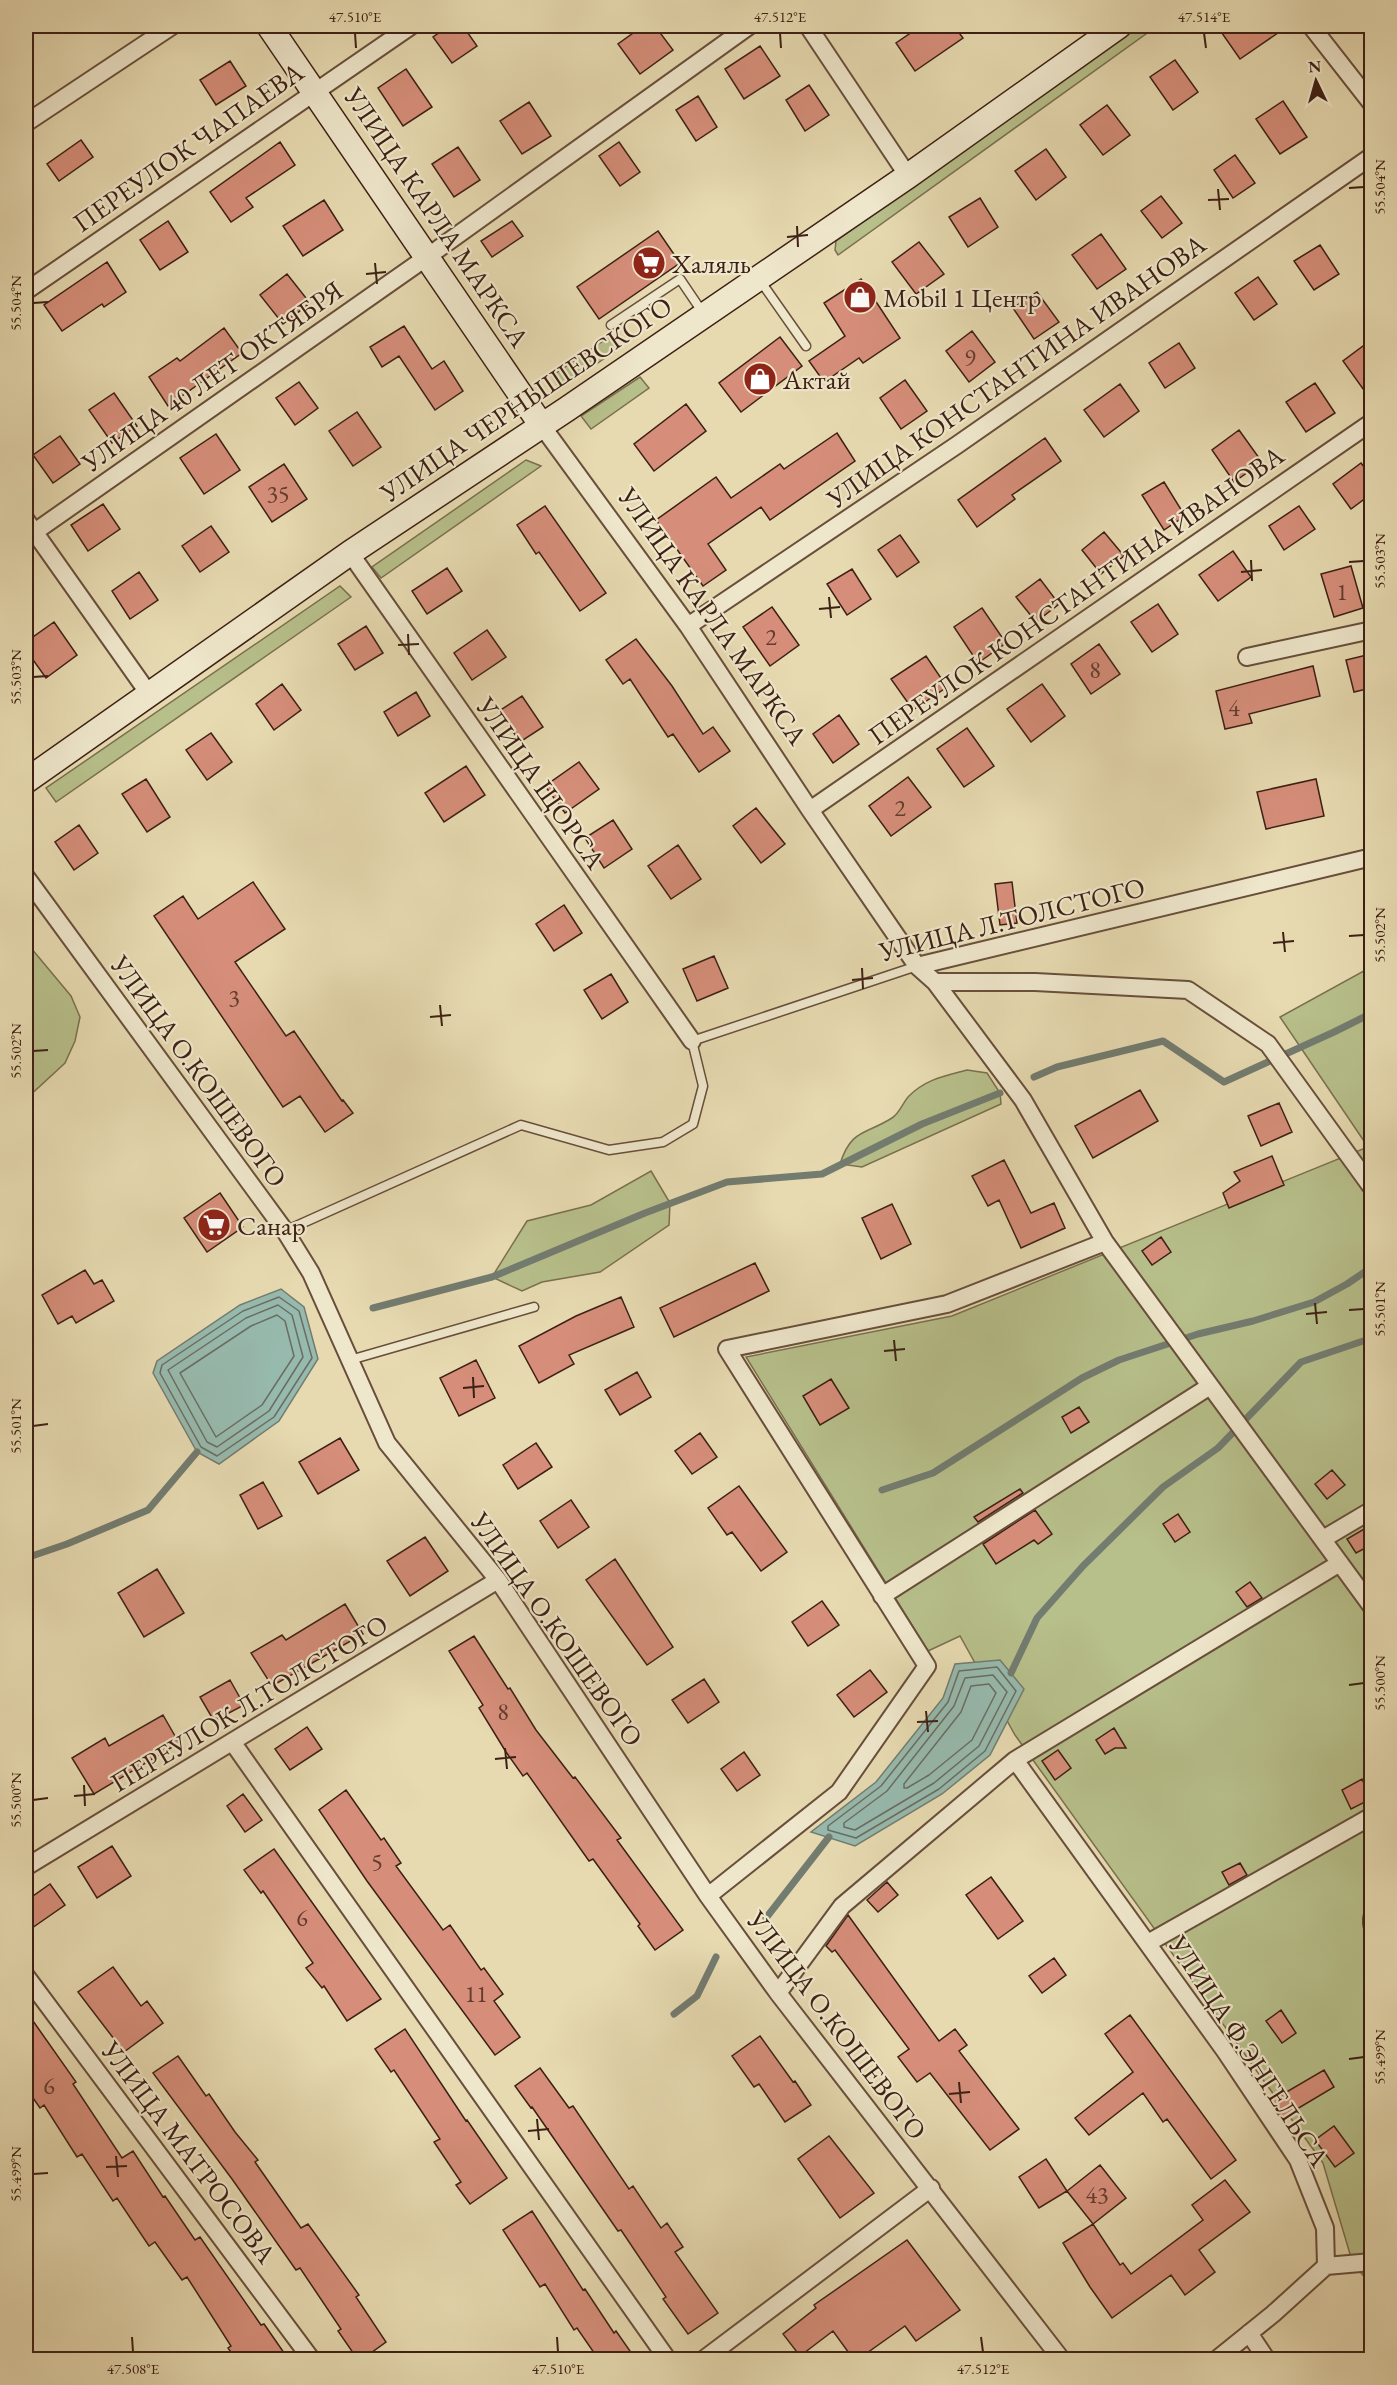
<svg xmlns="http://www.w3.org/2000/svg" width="1397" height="2385" font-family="'EB Garamond',serif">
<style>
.green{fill:#b7bf8a;stroke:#7a704f;stroke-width:1.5}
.water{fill:#97baae;stroke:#737c70;stroke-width:1.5}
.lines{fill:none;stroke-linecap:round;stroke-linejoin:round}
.shore{stroke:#6a6d61;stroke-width:1.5}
.stream{stroke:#737c70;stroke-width:7}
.building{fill:#d68e7a;stroke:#3d2014;stroke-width:1.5}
.lane-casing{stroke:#684e3b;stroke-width:11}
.street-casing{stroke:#684e3b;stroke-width:20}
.secondary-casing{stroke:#3d2014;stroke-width:27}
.lane{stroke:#efe7cc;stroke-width:8}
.street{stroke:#efe7cc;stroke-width:16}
.secondary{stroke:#efe7cc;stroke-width:24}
.ticks{fill:none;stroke:#3d2014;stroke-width:2}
.labels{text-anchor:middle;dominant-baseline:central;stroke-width:4.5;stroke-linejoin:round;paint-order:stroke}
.number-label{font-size:24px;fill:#633c2e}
.street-label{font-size:27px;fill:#3d2014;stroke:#efe7cc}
.poi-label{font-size:27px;fill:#3d2014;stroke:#efe7cc;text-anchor:start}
.neatline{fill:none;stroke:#3d2014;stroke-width:2}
.ticks-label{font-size:15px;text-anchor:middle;fill:#3d2014}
</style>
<rect width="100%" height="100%" fill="#e7dab1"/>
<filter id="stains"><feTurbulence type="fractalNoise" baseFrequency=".00333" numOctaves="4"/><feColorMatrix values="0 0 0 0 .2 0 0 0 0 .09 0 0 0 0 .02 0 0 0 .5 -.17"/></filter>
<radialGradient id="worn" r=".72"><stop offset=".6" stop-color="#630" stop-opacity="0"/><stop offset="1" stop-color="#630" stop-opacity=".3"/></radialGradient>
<path class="green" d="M1137,26H1157L838,255L835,250L836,241Z
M609,337L618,349L560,389L552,376Z
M640,377L649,388L591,429L581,416Z
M526,460L541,466L381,578L372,567Z
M340,586L351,597L56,802L46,788Z
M26,942L71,996L80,1017L75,1041L65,1063L26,1099Z
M1371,967V2284L1353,2264L1323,2163L1015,1735L960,1636L928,1651L746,1357L952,1316L1368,1147L1280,1017Z
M967,1070L987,1073L1000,1093L1001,1104L862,1167L840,1164C851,1129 865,1135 892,1118C900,1113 903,1102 909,1096C926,1079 945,1076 967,1070Z
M651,1171L670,1203L669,1225L600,1272L542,1282L522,1291L492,1277L527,1221L591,1205Z"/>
<path class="water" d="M281,1289L304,1307L318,1359L279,1421L219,1464L197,1452L153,1373L157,1361L240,1305Z
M1000,1660L1024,1689L990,1755L942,1794L855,1846L811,1832L876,1782L943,1698L955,1664Z"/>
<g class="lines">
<path class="shore" d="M279,1297L299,1311L312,1358L274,1417L217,1456L201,1447L160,1373L162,1365L243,1311Z
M278,1305L292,1315L303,1357L269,1411L217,1447L207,1442L168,1370L246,1318Z
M277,1315L285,1321L294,1356L262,1405L216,1437L180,1373L251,1326Z
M997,1667L1016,1691L985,1751L939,1789L856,1838L828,1830V1826L881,1786L948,1702L959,1671Z
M993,1675L1007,1692L979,1746L934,1783L855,1830L844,1827V1823L887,1791L954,1706L965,1678Z
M989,1684L996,1693L972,1740L929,1775L907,1788H904V1784L961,1712L971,1686Z"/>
<path class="stream" d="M1034,1077L1057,1067L1163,1041L1224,1082L1334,1032L1372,1013
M373,1308L492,1277L645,1213L727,1182L822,1174L922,1124L1000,1093
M882,1490L933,1473L1082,1378L1119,1360L1198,1334L1253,1321L1314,1302L1347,1284L1372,1267
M26,1558L67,1544L148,1510L197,1452
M1011,1673L1037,1618L1083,1566L1163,1487L1218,1448L1301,1362L1372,1338
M766,1918L829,1837
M674,2014L697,1996L716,1957"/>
</g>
<path class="building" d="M449,26H463L477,46L452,63L433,37Z
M643,26H655L673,50L640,74L618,44Z
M921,26H954L963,38L915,71L896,43Z
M1217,26H1288L1240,59Z
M760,46L780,76L744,99L725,69Z
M1175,60L1198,92L1173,110L1150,77Z
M230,61L246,86L216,105L200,80Z
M406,69L432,107L403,126L378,88Z
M809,85L829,115L805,131L786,100Z
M698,96L717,127L696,141L676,110Z
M1283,101L1307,137L1280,154L1256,119Z
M529,102L551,136L522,154L500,121Z
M1107,105L1130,135L1103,155L1080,125Z
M81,140L93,157L59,181L47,164Z
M280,142L295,165L246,198L253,207L231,222L210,192Z
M619,142L640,172L620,186L599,156Z
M458,147L480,180L454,197L432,164Z
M1046,149L1066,177L1036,200L1015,171Z
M1235,155L1255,183L1233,198L1214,170Z
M1161,196L1182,223L1162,238L1141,211Z
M980,198L998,227L968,247L949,217Z
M324,200L343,230L303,256L283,226Z
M168,221L188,252L160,270L140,240Z
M512,221L523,236L492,257L481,241Z
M658,231L680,263L599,319L577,287Z
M1101,234L1126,269L1097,289L1072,255Z
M919,242L944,274L916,294L892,262Z
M1320,245L1339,274L1314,290L1294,261Z
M107,262L126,292L104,307L102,304L62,331L44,305Z
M287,274L310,303L283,324L260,295Z
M1258,277L1277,304L1254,320L1235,293Z
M861,279L900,338L863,363L859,358L824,382L809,361L845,336L824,303Z
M1037,292L1059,322L1034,339L1013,308Z
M404,326L432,369L444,361L463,391L435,410L399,356L382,367L370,347Z
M224,328L242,353L168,406L149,377L177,358L180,361Z
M972,331L995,362L969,382L946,351Z
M780,337L802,366L741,412L719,383Z
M1371,340V400L1343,361Z
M1179,343L1195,368L1165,388L1149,363Z
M905,380L927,411L901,429L880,398Z
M299,382L318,408L295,425L276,398Z
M1315,383L1335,413L1306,432L1286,402Z
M1120,384L1139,411L1104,437L1084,410Z
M114,393L137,426L112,443L89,410Z
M686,404L706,431L654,471L634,444Z
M357,412L381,447L353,466L329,431Z
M1239,430L1262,462L1234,482L1212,450Z
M837,433L855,461L770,520L761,507L708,544L726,570L703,586L656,520L716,477L731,498L780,464L784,469Z
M216,434L240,470L204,494L180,458Z
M60,436L80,464L53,483L33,455Z
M1045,438L1061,461L1012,495L1015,499L977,527L958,500Z
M1361,463L1371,476V494L1351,509L1333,484Z
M284,464L307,499L272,522L249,487Z
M1164,482L1185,516L1164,530L1142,495Z
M103,504L120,529L88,551L71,525Z
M545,506L606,593L580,611L539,552L536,554L517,525Z
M1299,506L1315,529L1284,550L1269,526Z
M211,526L229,552L200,572L182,546Z
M1104,532L1124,556L1101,574L1082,550Z
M900,535L919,562L897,577L878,550Z
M1233,551L1251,577L1218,601L1199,575Z
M1351,566L1363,608L1334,617L1321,574Z
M447,568L462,591L427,614L412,591Z
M852,569L871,599L847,615L827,584Z
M139,572L158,600L130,619L112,591Z
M1040,579L1059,604L1036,622L1016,597Z
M1158,604L1178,634L1152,652L1131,622Z
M772,607L799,645L770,666L743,627Z
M982,608L1006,643L978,663L954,627Z
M54,622L77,655L46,678L26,650V642Z
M366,626L383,653L355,670L338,644Z
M487,630L506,657L472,680L454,653Z
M636,639L672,686L703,734L713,727L730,751L699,772L673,734L668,737L630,679L623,684L606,660Z
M1099,644L1120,674L1091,694L1071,664Z
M1371,654V688L1354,692L1346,660Z
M926,656L947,687L913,710L891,679Z
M1313,666L1320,696L1249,714L1252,723L1225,729L1216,691Z
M282,684L301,710L274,730L256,704Z
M1042,684L1065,716L1031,742L1007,709Z
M416,692L430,716L398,736L384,712Z
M522,696L543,727L520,742L499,711Z
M839,715L859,744L833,763L813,734Z
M967,728L994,766L964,787L937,749Z
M211,733L232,762L207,780L186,750Z
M579,762L599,789L565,813L545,786Z
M466,766L485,795L444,822L425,793Z
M908,777L931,807L891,836L869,806Z
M146,779L170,817L147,832L122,794Z
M1316,779L1324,816L1266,829L1257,792Z
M756,808L785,844L761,863L733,826Z
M613,820L632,849L604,868L585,838Z
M79,825L98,853L74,870L55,842Z
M678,845L701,879L671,899L648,866Z
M253,882L285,929L235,962L286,1036L294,1031L342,1101L343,1100L353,1113L325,1132L300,1096L283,1107L154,916L183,896L198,919Z
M1012,882L1017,923L1000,925L995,884Z
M564,905L582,933L554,951L536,924Z
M714,956L728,988L697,1001L683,969Z
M611,974L628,1002L602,1019L584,990Z
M1140,1090L1158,1121L1093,1158L1075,1126Z
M1279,1103L1292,1132L1261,1146L1248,1116Z
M1272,1156L1284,1185L1229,1208L1223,1193L1240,1181L1234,1172Z
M1004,1160L1031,1213L1054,1203L1065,1228L1021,1248L999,1200L988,1206L972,1176Z
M220,1193L243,1227L207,1252L184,1218Z
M892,1204L911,1244L881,1259L862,1218Z
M1161,1237L1171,1252L1152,1265L1142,1251Z
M755,1263L769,1291L674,1337L660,1308Z
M85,1270L94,1284L102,1280L114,1301L76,1323L72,1316L58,1324L42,1295Z
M621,1297L634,1327L569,1355L574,1364L539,1383L519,1346L576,1316Z
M476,1360L495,1398L459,1416L440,1378Z
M637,1372L651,1397L620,1415L605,1390Z
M831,1379L849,1408L820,1425L803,1396Z
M1079,1407L1089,1422L1071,1433L1062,1417Z
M700,1433L717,1457L692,1474L675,1451Z
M340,1438L359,1470L318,1494L299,1462Z
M536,1443L552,1467L518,1489L503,1465Z
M1332,1470L1345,1485L1327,1499L1315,1484Z
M263,1482L282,1516L258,1529L240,1495Z
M739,1486L787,1552L761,1571L732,1532L727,1535L708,1508Z
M1020,1489L1023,1493L978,1522L974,1517Z
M571,1500L589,1527L558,1548L540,1521Z
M1035,1510L1052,1534L1038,1544L1034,1540L996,1564L983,1544Z
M1178,1514L1190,1532L1175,1542L1163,1524Z
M1371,1525V1545L1356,1553L1347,1539Z
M425,1537L448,1571L410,1596L387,1561Z
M615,1559L673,1647L647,1665L586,1580Z
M157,1569L184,1613L144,1637L118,1593Z
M1250,1582L1262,1598L1247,1607L1236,1592Z
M822,1601L839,1625L808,1646L792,1622Z
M345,1604L363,1634L272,1686L251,1653L282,1635L286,1640Z
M474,1636L508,1689L510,1688L536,1730L573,1778L575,1777L621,1838L617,1840L683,1930L655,1950L638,1926L640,1924L593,1859L589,1861L527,1773L523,1776L506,1752L479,1708L483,1705L449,1651Z
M870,1670L887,1692L854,1717L837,1695Z
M704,1679L719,1702L688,1723L672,1700Z
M230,1680L244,1705L214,1721L200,1697Z
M163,1715L179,1743L94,1794L72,1758L105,1738L109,1746Z
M307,1727L322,1749L290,1770L275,1749Z
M1114,1728L1126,1748H1115L1105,1754L1096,1740Z
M1058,1750L1071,1768L1055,1780L1042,1761Z
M744,1752L760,1775L737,1791L721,1769Z
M1362,1779L1371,1799L1351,1809L1342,1790Z
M346,1790L381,1840L384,1838L401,1863L396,1866L443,1930L450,1925L481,1970L484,1968L503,1994L494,2001L520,2037L495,2055L367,1881L319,1810Z
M243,1794L262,1820L245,1832L227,1806Z
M112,1846L131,1876L97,1898L78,1867Z
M274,1849L381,1999L347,2021L324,1986L322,1988L306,1968L313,1963L263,1891L261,1893L244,1870Z
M1240,1863L1247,1875L1229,1885L1222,1872Z
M991,1877L1023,1921L998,1939L966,1895Z
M887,1882L898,1895L878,1912L867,1900Z
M50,1884L65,1905L32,1928L26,1918V1901Z
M848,1915L939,2041L955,2029L967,2045L959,2051L1019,2129L990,2150L930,2073L917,2082L898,2057L909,2049L835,1950L832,1952L826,1946Z
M1054,1958L1066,1975L1042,1993L1029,1976Z
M113,1967L141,2006L147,2001L163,2023L124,2052L78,1992Z
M1281,2010L1296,2033L1282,2043L1266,2021Z
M26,2011L76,2082L73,2084L122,2158L133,2151L163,2197L165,2196L195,2240L200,2237L261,2325L264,2324L289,2360H236L228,2348L231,2346L187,2277L182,2280L155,2242L149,2246L117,2198L113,2201L82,2154L77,2157L44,2105L40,2108L26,2088Z
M1130,2015L1236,2160L1211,2179L1167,2119L1163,2122L1143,2093L1089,2135L1075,2118L1133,2072L1105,2034Z
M405,2029L466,2121L467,2120L507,2178L470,2204L456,2185L461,2182L434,2142L440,2139L394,2070L391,2072L375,2049Z
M760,2036L793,2082L795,2081L811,2105L785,2122L759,2084L754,2087L732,2056Z
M178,2056L206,2096L209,2094L235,2132L258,2160L255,2162L301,2228L308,2224L359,2295L356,2297L386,2342L361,2360H358L338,2331L341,2329L300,2268L296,2270L232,2179L153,2073Z
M540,2068L569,2108L573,2106L629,2189L633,2186L661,2228L667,2223L683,2247L675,2252L718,2313L688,2334L663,2299L666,2297L621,2230L618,2231L532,2107L531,2108L515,2086Z
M1324,2070L1334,2087L1282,2118L1271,2101Z
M1334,2126L1354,2153L1335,2167L1315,2140Z
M829,2136L874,2193L840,2218L798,2159Z
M1046,2159L1067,2191L1039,2208L1019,2177Z
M1100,2165L1126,2198L1093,2224L1067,2191Z
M1225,2180L1250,2212L1199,2250L1215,2272L1185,2295L1171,2275L1112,2318L1090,2287L1063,2243L1093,2224L1120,2265L1123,2263L1131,2274L1203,2220L1192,2205Z
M532,2211L583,2290L585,2289L614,2333L616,2331L630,2351L617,2360H599L577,2328L574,2330L545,2284L540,2287L503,2230Z
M907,2240L960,2310L916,2341L905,2326L857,2360H854L833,2331L800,2356L783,2334L816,2308L814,2305Z"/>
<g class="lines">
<defs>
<path id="lane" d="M759,279L806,346
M611,325L680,279L703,313
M285,1231L521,1125L609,1150L663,1142L693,1124L703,1086L692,1041L917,966
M350,1360L534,1307"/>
<path id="street" d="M808,26L908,176
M1311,26L1372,104
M26,123L172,26
M26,291L411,26
M542,426L688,626L810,810L917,966L935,982L1023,1100L1105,1242L1372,1607
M26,520L149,694
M26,538L427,257L749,26
M350,553L692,1041
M688,626L957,445L1372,156
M1247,657L1372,630
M810,810L1372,422
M26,877L285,1231L311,1273L387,1443L498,1580L708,1896L778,1993L1062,2360
M917,966L1372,857
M935,982H1035L1188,990L1268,1044L1372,1188
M1323,1539L1372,1510
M882,1596L1210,1386
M233,1743L668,2360
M1015,1760L1225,2051L1298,2160L1325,2228L1326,2266L1273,2314L1216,2360
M26,1867L498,1580
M708,1896L839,1792L927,1666L727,1349L947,1304L1105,1242
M1372,1918V1924
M1148,1943L1372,1816
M26,1976L312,2360
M778,1993L842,1906L1015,1760L1340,1563
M1326,2266L1372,2262
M1249,2333L1267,2360
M703,2360L931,2188"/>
<path id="secondary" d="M269,26L542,426
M26,781L350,553L567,409L908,176L1119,26"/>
</defs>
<use href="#lane" class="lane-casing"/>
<use href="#street" class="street-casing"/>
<use href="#secondary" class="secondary-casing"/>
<use href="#lane" class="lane"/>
<use href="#street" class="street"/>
<use href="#secondary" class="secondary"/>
</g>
<path class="ticks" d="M355,33L356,48M780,33L781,48M1204,33L1206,48M1349,188L1364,187M1218,189L1220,210M1208,200L1229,199M797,226L798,247M787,237L808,235M375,263L377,284M366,274L386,272M33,303L48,302M1251,560L1252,581M1349,562L1364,561M1241,572L1262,570M829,597L831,618M819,609L840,607M408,634L409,655M398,645L419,644M33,677L48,676M1283,932L1285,952M1349,936L1364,935M1273,943L1294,941M862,968L863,989M852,980L873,978M440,1005L442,1026M430,1017L451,1015M33,1051L48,1050M1315,1303L1317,1324M1349,1310L1364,1309M1306,1314L1327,1312M894,1340L896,1361M884,1351L905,1349M473,1377L474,1398M463,1388L484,1386M33,1426L48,1424M1349,1685L1364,1683M926,1711L928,1732M917,1722L938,1721M505,1748L507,1769M495,1759L516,1757M84,1785L85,1806M74,1796L95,1794M33,1800L48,1798M1349,2059L1364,2057M959,2082L961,2103M949,2094L970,2092M537,2119L539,2140M528,2131L549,2129M116,2156L118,2177M106,2167L127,2166M33,2174L48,2173M132,2337L133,2352M557,2337L558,2352M981,2337L983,2352"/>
<defs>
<symbol id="supermarket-disc" viewBox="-11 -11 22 22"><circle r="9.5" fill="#8f2418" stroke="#efe7cc"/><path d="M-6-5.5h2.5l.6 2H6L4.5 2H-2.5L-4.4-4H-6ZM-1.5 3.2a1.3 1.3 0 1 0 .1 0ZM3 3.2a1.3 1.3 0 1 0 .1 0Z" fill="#fff"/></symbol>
<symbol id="shop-disc" viewBox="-11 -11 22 22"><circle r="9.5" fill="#8f2418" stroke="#efe7cc"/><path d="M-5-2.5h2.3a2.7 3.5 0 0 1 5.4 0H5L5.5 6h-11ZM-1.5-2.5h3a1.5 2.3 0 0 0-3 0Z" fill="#fff"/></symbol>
</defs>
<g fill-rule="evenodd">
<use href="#supermarket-disc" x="630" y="244" width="38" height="38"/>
<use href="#shop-disc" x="841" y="278" width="38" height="38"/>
<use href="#shop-disc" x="741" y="360" width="38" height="38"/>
<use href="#supermarket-disc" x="195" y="1206" width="38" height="38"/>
</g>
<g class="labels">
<g class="number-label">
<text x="970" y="357">9</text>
<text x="278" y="493">35</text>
<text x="1342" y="591">1</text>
<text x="771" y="636">2</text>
<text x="1095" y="669">8</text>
<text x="1234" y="707">4</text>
<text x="900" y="807">2</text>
<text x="234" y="997">3</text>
<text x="503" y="1711">8</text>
<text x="377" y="1861">5</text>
<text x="302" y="1917">6</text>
<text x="476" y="1993">11</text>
<text x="49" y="2085">6</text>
<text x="1097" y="2194">43</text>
</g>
<g class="street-label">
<text transform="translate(188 147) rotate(-35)">ПЕРЕУЛОК ЧАПАЕВА</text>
<text transform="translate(437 217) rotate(56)">УЛИЦА КАРЛА МАРКСА</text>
<text transform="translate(1016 371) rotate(-35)">УЛИЦА КОНСТАНТИНА ИВАНОВА</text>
<text transform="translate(212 376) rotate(-35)">УЛИЦА 40 ЛЕТ ОКТЯБРЯ</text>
<text transform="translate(526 399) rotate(-34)">УЛИЦА ЧЕРНЫШЕВСКОГО</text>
<text transform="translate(1076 595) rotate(-35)">ПЕРЕУЛОК КОНСТАНТИНА ИВАНОВА</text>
<text transform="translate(713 616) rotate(55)">УЛИЦА КАРЛА МАРКСА</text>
<text transform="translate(541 783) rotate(55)">УЛИЦА ЩОРСА</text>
<text transform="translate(1012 919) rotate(-14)">УЛИЦА Л.ТОЛСТОГО</text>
<text transform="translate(199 1071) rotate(54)">УЛИЦА О.КОШЕВОГО</text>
<text transform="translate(557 1629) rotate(55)">УЛИЦА О.КОШЕВОГО</text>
<text transform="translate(249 1703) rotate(-31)">ПЕРЕУЛОК Л.ТОЛСТОГО</text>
<text transform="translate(837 2025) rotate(53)">УЛИЦА О.КОШЕВОГО</text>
<text transform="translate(1249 2051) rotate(57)">УЛИЦА Ф.ЭНГЕЛЬСА</text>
<text transform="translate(189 2152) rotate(53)">УЛИЦА МАТРОСОВА</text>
</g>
<g class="poi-label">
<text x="672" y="263">Халяль</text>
<text x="883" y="297">Mobil 1 Центр</text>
<text x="783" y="379">Актай</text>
<text x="237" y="1225">Санар</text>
</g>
</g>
<rect width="1397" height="2385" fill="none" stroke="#e7dab1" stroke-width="66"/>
<g transform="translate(1316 81) rotate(355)" stroke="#efe7cc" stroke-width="4.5" paint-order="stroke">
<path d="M0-4.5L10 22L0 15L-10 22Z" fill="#3d2014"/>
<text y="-9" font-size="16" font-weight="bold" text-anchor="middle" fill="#3d2014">N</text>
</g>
<rect x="33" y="33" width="1331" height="2319" class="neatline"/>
<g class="ticks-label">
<text x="355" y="22">47.510°E</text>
<text x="780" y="22">47.512°E</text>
<text x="1204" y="22">47.514°E</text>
<text transform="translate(1380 187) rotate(-90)" y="5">55.504°N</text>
<text transform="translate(16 303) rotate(-90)" y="5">55.504°N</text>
<text transform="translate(1380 561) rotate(-90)" y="5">55.503°N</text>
<text transform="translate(16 677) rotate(-90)" y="5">55.503°N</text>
<text transform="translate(1380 935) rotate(-90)" y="5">55.502°N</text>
<text transform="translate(16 1051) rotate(-90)" y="5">55.502°N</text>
<text transform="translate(1380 1309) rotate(-90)" y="5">55.501°N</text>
<text transform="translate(16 1426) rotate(-90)" y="5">55.501°N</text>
<text transform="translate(1380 1683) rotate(-90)" y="5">55.500°N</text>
<text transform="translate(16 1800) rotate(-90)" y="5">55.500°N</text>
<text transform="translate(1380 2057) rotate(-90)" y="5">55.499°N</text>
<text transform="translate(16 2174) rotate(-90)" y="5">55.499°N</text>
<text x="133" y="2374">47.508°E</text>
<text x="558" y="2374">47.510°E</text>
<text x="983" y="2374">47.512°E</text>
</g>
<rect width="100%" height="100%" filter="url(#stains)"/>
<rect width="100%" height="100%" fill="url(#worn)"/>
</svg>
